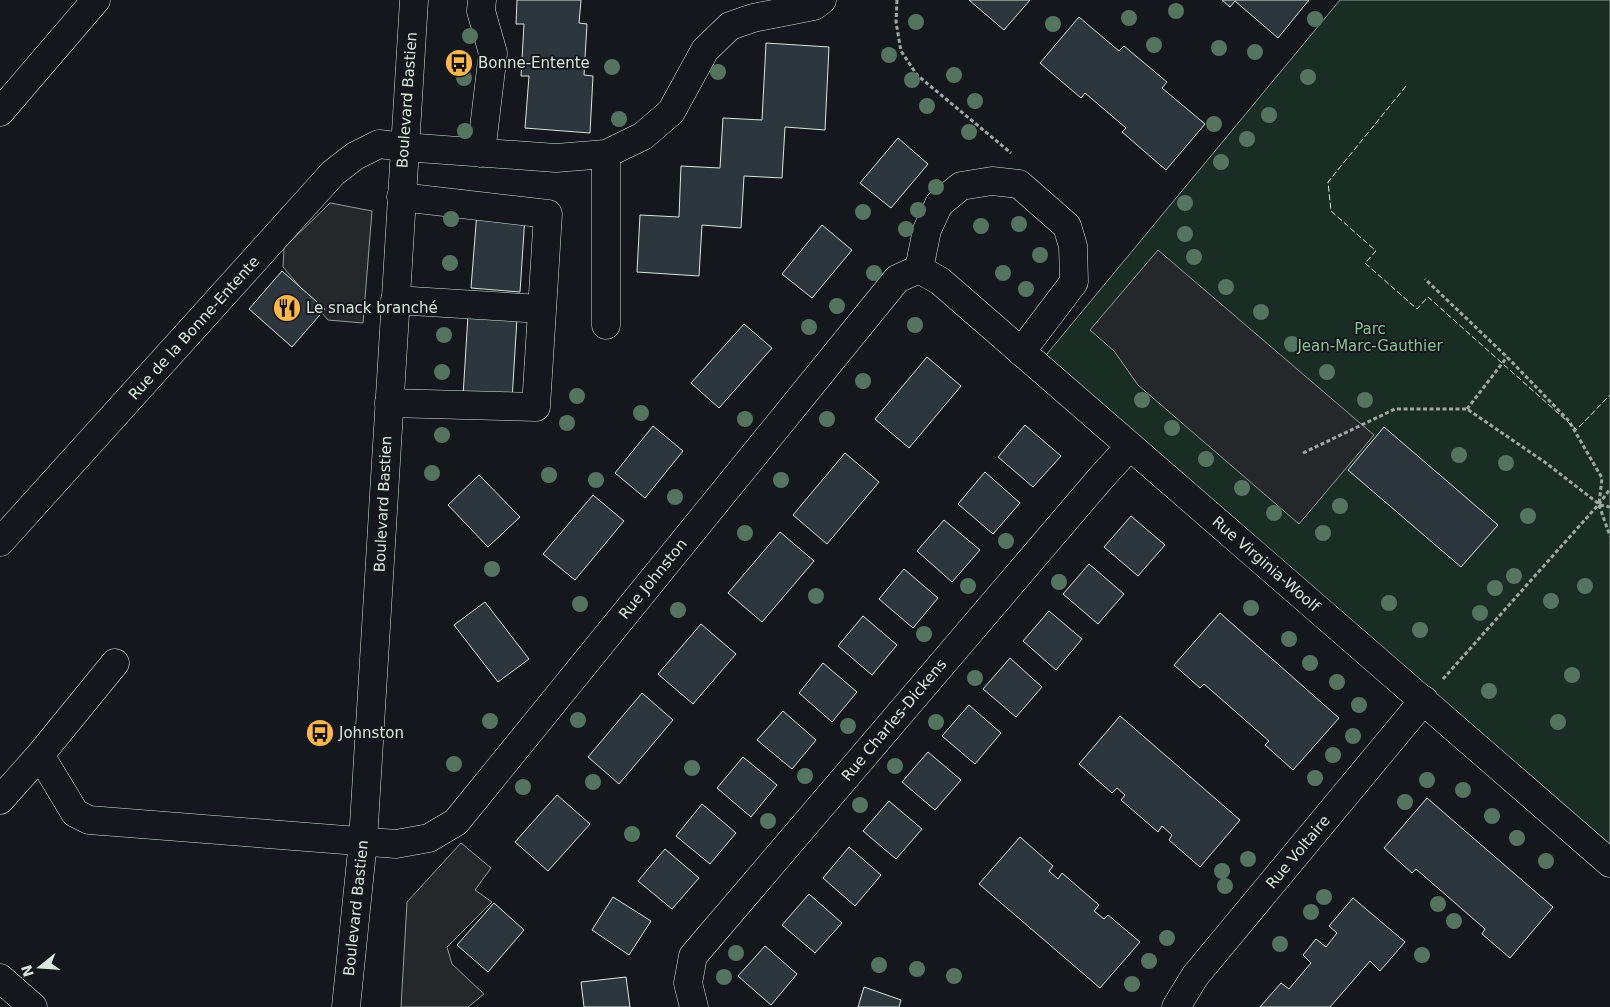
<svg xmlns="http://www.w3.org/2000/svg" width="1610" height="1007" font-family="'DejaVu Sans',sans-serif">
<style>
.green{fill:#1a2d24;stroke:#939e99}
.parking{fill:#24282b;stroke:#939e99}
.building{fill:#2c363c;stroke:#d8e6dc}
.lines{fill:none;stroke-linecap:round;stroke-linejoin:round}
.minor-casing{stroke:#d8e6dc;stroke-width:29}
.major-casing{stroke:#d8e6dc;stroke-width:29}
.path{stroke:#9da8a2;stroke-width:3;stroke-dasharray:4 2.5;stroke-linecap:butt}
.minor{stroke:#14181c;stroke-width:28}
.major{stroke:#14181c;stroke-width:28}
.fence{stroke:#d8e6dc;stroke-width:1;stroke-dasharray:6 2.5;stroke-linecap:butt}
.tree{fill:#55745f}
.labels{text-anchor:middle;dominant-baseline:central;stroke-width:4;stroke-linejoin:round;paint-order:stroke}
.poi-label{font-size:15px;fill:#d8e6dc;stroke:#14181c;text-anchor:start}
.street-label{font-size:15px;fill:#d8e6dc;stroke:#14181c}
.park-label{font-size:15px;fill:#8ac095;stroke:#14181c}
</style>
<rect width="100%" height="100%" fill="#14181c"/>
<path class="green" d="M1340,0H1610V863L1037,366Z"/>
<path class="parking" d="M330,203L372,211L363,323L328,320L283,267L284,248Z
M1158,250L1374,435L1299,524L1138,385L1114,351L1090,330Z
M461,843L491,868L475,890L492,902L447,947L452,964L484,994L468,1007H401L407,902Z"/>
<path class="building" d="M517,0H581L579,23L587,24L584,75L593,76L590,133L525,128L529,76H521L524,24H516Z
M969,0H1030L1004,30Z
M1222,0H1309L1278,38L1235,1L1230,7Z
M1079,17L1119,51L1124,46L1167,82L1162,88L1205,124L1166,170L1122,132L1126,128L1085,93L1081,98L1040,63Z
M766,43L829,47L825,130L785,127L782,178L744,176L741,228L702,225L699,276L637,272L640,215L679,217L681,166L720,168L723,118L762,120Z
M898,138L928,164L891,208L860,183Z
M477,212L525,216L520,292L471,288Z
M822,225L852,250L812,298L782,274Z
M282,271L325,309L292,347L249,309Z
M468,315L517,318L512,400L463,396Z
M744,324L772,348L719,408L691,383Z
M927,357L961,386L909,448L875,419Z
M1025,425L1061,456L1033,487L998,457Z
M653,426L683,451L645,498L615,473Z
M1384,427L1498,525L1461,567L1348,470Z
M845,453L879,482L827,544L793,515Z
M985,472L1020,503L993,534L958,504Z
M479,475L520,517L488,547L448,505Z
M593,495L624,521L575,580L543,554Z
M1131,516L1165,545L1138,576L1104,547Z
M944,520L980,550L952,582L917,551Z
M780,532L814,561L762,622L728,593Z
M1089,564L1124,594L1098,624L1063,594Z
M904,569L938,598L913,628L879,599Z
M485,602L529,659L498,682L454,625Z
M1049,611L1082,639L1056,670L1023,641Z
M1220,613L1339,718L1293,770L1265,745L1269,741L1204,684L1200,688L1174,665Z
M863,616L897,645L872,675L838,646Z
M701,624L736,654L693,704L658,674Z
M1010,658L1042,687L1016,717L983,689Z
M823,663L857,692L832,722L799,693Z
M642,693L673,720L619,784L588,757Z
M969,705L1001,733L975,764L942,736Z
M783,711L816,740L792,769L757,740Z
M1120,716L1240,820L1200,867L1169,840L1172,835L1162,826L1158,832L1121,800L1125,795L1117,788L1112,793L1079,764Z
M928,752L961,780L935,810L902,782Z
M743,757L777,785L751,817L717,788Z
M557,795L590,824L548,871L515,842Z
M1427,798L1553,907L1510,958L1482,934L1485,929L1416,869L1412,873L1384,848Z
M889,801L922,829L896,859L863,831Z
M702,804L736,833L710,864L676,836Z
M1020,837L1053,866L1049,871L1058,879L1062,873L1099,905L1094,911L1104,919L1108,915L1140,942L1100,988L979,884Z
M849,847L881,875L855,906L823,878Z
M665,849L699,878L672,909L638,881Z
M809,894L842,923L815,953L782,925Z
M613,897L651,921L629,955L592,930Z
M1353,898L1405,942L1380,971L1370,961L1330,1007H1260L1281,983L1289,989L1311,963L1303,955L1316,939L1326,947L1337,933L1329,926Z
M494,903L524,930L488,972L457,945Z
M765,946L797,974L771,1005L738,976Z
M626,977L630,1007H584L581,982Z
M864,987L901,1000L899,1007H858Z"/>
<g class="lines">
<defs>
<path id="minor" d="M0,112L96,0
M481,153L493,53L481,11L482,0
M919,269L940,281L1610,863
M919,269L927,230L939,204L961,186L992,181L1019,184L1067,226L1073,246L1074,282L1021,352
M395,300L542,309
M606,325V154
M389,403L536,407L548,214L401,197
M0,542L333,173L355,156L379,144L404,147L556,158L606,154L643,136L671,112L705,50L730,26L753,18L814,6L822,0
M115,663L40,755L75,813L89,820L396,844L429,838L456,822L897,279L919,269
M0,800L40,755
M0,978L33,1007
M694,1007L688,983L693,956L1100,479L1130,446
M1176,1007L1195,976L1424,700"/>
<path id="major" d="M346,1007L363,841L414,0"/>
</defs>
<use href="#minor" class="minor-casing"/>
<use href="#major" class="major-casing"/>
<path class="path" d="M897,0L896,22L901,51L917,75L1011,153
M1467,409L1507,357
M1303,453L1395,409H1467L1546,463L1599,504L1602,478L1569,421L1507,357L1425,279
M1599,505L1610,536
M1600,505L1610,507
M1443,679L1599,504L1610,489"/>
<use href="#minor" class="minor"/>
<use href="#major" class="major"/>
<path class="fence" d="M1406,86L1328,182L1331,211L1376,251L1365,263L1417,309L1428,297L1577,430
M1579,427L1610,395"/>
</g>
<g class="tree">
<circle cx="1176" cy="11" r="8"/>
<circle cx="1129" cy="18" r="8"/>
<circle cx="1315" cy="19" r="8"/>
<circle cx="916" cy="22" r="8"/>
<circle cx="1053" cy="24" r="8"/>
<circle cx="470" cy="36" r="8"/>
<circle cx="1154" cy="45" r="8"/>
<circle cx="1219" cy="48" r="8"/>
<circle cx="1255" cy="52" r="8"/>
<circle cx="889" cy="55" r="8"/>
<circle cx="612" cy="67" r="8"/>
<circle cx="718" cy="72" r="8"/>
<circle cx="954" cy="75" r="8"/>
<circle cx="1308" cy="77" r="8"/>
<circle cx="464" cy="78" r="8"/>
<circle cx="912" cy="80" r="8"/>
<circle cx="975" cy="101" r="8"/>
<circle cx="927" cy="106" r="8"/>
<circle cx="1269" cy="115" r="8"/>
<circle cx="619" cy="119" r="8"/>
<circle cx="1214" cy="124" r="8"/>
<circle cx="465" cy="131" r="8"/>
<circle cx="969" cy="132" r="8"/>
<circle cx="1247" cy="139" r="8"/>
<circle cx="1221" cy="162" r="8"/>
<circle cx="936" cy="187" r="8"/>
<circle cx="1185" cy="203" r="8"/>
<circle cx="918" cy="210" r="8"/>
<circle cx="863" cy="212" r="8"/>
<circle cx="451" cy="219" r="8"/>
<circle cx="1019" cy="224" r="8"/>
<circle cx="981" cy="226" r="8"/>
<circle cx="906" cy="229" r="8"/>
<circle cx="1185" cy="234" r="8"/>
<circle cx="1040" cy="255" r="8"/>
<circle cx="1194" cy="257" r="8"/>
<circle cx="450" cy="263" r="8"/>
<circle cx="874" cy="273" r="8"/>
<circle cx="1003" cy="273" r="8"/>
<circle cx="1226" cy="287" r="8"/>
<circle cx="1026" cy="289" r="8"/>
<circle cx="837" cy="306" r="8"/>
<circle cx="1261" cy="312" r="8"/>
<circle cx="915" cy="325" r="8"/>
<circle cx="809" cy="327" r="8"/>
<circle cx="444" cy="335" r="8"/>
<circle cx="1292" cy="344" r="8"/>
<circle cx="442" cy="372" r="8"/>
<circle cx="1327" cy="372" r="8"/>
<circle cx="863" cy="381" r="8"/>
<circle cx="577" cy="396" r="8"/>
<circle cx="1142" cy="400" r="8"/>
<circle cx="1365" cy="400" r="8"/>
<circle cx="641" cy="413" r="8"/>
<circle cx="745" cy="419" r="8"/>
<circle cx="827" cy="419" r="8"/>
<circle cx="567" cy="423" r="8"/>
<circle cx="1172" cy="428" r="8"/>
<circle cx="442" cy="435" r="8"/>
<circle cx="1459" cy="455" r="8"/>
<circle cx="1206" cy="459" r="8"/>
<circle cx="1506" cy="463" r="8"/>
<circle cx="432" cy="473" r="8"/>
<circle cx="549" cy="475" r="8"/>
<circle cx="596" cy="480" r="8"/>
<circle cx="781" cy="480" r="8"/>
<circle cx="1242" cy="488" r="8"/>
<circle cx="675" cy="497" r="8"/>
<circle cx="1340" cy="506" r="8"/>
<circle cx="1274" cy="513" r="8"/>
<circle cx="1528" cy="516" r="8"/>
<circle cx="745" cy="533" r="8"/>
<circle cx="1323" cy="533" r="8"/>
<circle cx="1006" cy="541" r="8"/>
<circle cx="492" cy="569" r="8"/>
<circle cx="1514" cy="576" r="8"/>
<circle cx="1059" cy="582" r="8"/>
<circle cx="968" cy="586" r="8"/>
<circle cx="1585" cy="586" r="8"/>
<circle cx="1495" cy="588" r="8"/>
<circle cx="816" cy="596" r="8"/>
<circle cx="1551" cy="601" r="8"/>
<circle cx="1389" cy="603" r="8"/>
<circle cx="580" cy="604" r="8"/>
<circle cx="1251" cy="608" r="8"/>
<circle cx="678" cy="610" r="8"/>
<circle cx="1480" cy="613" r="8"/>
<circle cx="1420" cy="630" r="8"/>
<circle cx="924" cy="634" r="8"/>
<circle cx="1289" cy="639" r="8"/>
<circle cx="1310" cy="663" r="8"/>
<circle cx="1572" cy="675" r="8"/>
<circle cx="975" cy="678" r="8"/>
<circle cx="1337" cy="682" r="8"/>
<circle cx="1489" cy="691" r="8"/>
<circle cx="1359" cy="705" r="8"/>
<circle cx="578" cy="720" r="8"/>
<circle cx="490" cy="721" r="8"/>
<circle cx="936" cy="722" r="8"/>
<circle cx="1558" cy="722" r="8"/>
<circle cx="848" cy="726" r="8"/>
<circle cx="1353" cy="736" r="8"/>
<circle cx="1333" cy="755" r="8"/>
<circle cx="454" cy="764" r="8"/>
<circle cx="895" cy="766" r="8"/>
<circle cx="692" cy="768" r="8"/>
<circle cx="805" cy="776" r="8"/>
<circle cx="1315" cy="778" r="8"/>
<circle cx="1427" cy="780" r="8"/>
<circle cx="593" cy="782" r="8"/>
<circle cx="523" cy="787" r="8"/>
<circle cx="1463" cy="790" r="8"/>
<circle cx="1405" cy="802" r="8"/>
<circle cx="860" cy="805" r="8"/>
<circle cx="1492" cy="816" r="8"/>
<circle cx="768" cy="821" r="8"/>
<circle cx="632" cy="834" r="8"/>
<circle cx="1517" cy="838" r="8"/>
<circle cx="1248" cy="859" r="8"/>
<circle cx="1546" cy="861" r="8"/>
<circle cx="1222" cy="871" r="8"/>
<circle cx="1225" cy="886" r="8"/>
<circle cx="1324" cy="897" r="8"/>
<circle cx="1438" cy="904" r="8"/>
<circle cx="1311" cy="912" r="8"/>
<circle cx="1454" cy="921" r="8"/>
<circle cx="1167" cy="938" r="8"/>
<circle cx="1280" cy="944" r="8"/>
<circle cx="736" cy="953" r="8"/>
<circle cx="1422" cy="955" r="8"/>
<circle cx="1149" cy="961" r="8"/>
<circle cx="879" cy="965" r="8"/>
<circle cx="917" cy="969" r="8"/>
<circle cx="954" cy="976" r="8"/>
<circle cx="724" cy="977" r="8"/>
<circle cx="1132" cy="984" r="8"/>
</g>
<defs>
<symbol id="bus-disc" viewBox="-11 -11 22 22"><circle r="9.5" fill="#ffb74d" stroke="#14181c"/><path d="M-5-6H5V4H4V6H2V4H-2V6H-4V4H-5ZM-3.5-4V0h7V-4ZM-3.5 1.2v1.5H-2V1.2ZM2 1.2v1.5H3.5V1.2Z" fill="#111"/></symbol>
<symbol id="restaurant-disc" viewBox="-11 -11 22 22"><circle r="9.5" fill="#ffb74d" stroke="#14181c"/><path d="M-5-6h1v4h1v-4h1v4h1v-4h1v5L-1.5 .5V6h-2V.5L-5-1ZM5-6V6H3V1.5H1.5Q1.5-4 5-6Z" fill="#111"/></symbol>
</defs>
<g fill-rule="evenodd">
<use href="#bus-disc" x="443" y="47" width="32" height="32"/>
<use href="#restaurant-disc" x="271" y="292" width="32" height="32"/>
<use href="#bus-disc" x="304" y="717" width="32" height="32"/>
</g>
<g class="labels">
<g class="poi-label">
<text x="478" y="63">Bonne-Entente</text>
<text x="306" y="308">Le snack branché</text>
<text x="339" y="733">Johnston</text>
</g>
<g class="street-label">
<text transform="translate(407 100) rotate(-86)">Boulevard Bastien</text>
<text transform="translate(194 328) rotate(-48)">Rue de la Bonne-Entente</text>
<text transform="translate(383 504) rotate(-87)">Boulevard Bastien</text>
<text transform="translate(1266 564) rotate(41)">Rue Virginia-Woolf</text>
<text transform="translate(653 579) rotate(-51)">Rue Johnston</text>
<text transform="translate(894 720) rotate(-50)">Rue Charles-Dickens</text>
<text transform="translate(1298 852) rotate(-50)">Rue Voltaire</text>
<text transform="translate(356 908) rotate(-84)">Boulevard Bastien</text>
</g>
<g class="park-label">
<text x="1370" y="329">Parc<tspan x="1370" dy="17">Jean-Marc-Gauthier</tspan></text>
</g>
</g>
<g transform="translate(40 967) rotate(253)" stroke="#14181c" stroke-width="4" paint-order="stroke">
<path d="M0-4L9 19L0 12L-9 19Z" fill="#d8e6dc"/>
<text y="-8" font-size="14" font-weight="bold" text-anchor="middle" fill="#d8e6dc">N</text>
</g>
</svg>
